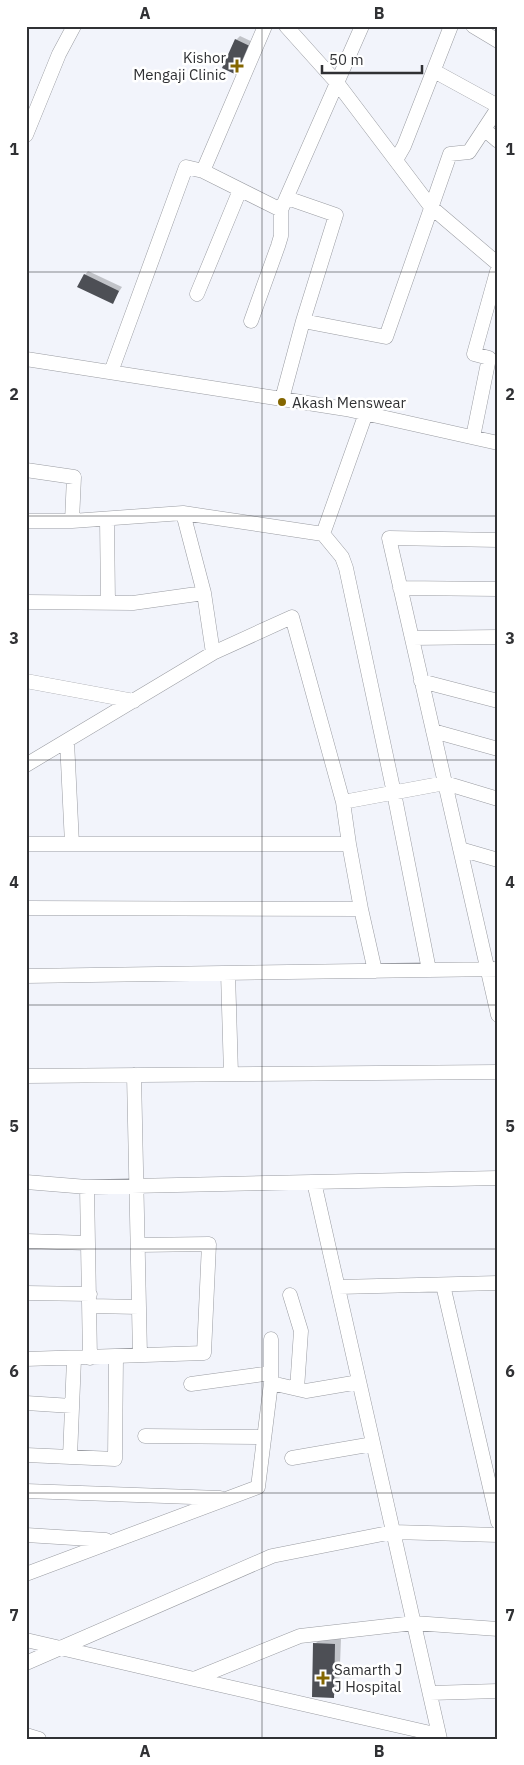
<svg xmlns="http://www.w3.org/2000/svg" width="524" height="1765" font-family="'IBM Plex Sans',sans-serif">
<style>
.shadow{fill:#0003}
.building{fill:#4d4f55}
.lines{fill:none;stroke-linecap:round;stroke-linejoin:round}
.minor-casing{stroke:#9a9ca2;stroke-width:15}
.minor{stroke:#fff;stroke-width:14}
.grid{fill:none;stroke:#303134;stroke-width:1;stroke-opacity:0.55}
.poi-dot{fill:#846600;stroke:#fff;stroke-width:2}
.labels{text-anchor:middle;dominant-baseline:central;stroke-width:5;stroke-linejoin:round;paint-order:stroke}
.poi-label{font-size:15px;fill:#303134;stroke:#fff;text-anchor:start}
.neatline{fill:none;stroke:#303134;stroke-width:2}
.grid-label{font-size:16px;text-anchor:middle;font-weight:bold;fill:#303134}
</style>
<rect width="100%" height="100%" fill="#f2f4fb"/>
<path class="shadow" d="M240,36L257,44L245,72L236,40Z
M88,271L122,287L112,302L85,275Z
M321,1638L341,1639L339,1690L333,1696L315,1644Z"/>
<path class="building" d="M235,39L254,48L241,77L222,68Z
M84,274L119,291L113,304L77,287Z
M313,1643L335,1644L334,1698L312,1697Z"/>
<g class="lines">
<defs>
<path id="minor" d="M286,26L338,84L431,207L498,264
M473,26L498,41
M434,71L498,106
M484,129L498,141
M26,135L59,54L74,26
M396,160L404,146L451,26
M203,171L281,210L362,26
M287,198L336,215L303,321
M197,294L240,190
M251,321L278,246L281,236V210
M26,359L346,409L498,443
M111,372L186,167L203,171L265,26
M282,399L303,321L386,337L450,154L469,152L498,108
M473,437L489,358L474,354L498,268
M26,470L74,477L72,521
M107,519L108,603
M26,521H72L183,513
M323,534L342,557L346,568L394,793L429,970
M498,540L389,538L498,1015
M400,588L498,589
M26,602L133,603L204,593
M412,638L498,637
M213,653L292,617L343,802
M26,681L134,701
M421,681L498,701
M433,731L498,749
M67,741L72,844
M26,765L213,653L204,593L183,513L323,534L366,413
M26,844H349L361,909
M349,844L343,802L445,783L498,799
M460,849L498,860
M26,908L361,909L375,971
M228,973L231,1074
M26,976L498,969
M134,1075L140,1355
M26,1076L498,1072
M26,1182L87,1187L498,1178
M314,1182L440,1739
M87,1187L90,1358
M26,1241L88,1243
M443,1285L498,1522
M338,1287L498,1283
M26,1293L90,1294
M290,1295L301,1331L297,1389
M91,1306L139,1307
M271,1339V1381
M26,1359L204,1353L209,1244L138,1245
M191,1384L271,1373
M26,1403L72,1406
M145,1436L264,1437
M26,1455L115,1459L116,1357
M70,1457L74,1359
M292,1458L373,1444
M26,1491L220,1498
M26,1535L106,1540
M26,1574L258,1487L271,1383L306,1391L359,1382
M26,1640L194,1679
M26,1663L272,1556L393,1532L498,1535
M430,1693L498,1691
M26,1735L39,1739
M439,1735L194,1679L300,1636L414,1623L498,1629"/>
</defs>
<use href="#minor" class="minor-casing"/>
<use href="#minor" class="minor"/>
</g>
<path class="grid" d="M262,26V1739M26,272H498M26,516H498M26,760H498M26,1005H498M26,1249H498M26,1493H498"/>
<g class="poi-dot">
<path d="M234.5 58.5h5v5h5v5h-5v5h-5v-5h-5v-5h5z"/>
<circle cx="282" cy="402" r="5"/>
<path d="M320.5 1670.5h5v5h5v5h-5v5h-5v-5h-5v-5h5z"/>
</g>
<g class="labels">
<g class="poi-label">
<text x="226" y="57" text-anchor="end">Kishor<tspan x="226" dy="17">Mengaji Clinic</tspan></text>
<text x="292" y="402">Akash Menswear</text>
<text x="334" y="1669">Samarth J<tspan x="334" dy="17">J Hospital</tspan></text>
</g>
</g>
<rect width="524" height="1765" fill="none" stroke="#ffffff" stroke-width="55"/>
<path d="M322 65v8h100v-8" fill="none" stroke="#303134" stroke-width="2.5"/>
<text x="329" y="65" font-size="15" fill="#303134" stroke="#ffffff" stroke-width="4" paint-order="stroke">50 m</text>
<rect x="28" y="28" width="468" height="1710" class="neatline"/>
<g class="grid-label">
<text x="145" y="19">A</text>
<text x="379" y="19">B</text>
<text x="14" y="155">1</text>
<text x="510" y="155">1</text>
<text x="14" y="400">2</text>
<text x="510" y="400">2</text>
<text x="14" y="644">3</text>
<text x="510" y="644">3</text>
<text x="14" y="888">4</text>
<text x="510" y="888">4</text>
<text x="14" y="1132">5</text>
<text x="510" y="1132">5</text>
<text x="14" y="1377">6</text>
<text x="510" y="1377">6</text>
<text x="14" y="1621">7</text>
<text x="510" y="1621">7</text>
<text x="145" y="1757">A</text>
<text x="379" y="1757">B</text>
</g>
</svg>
